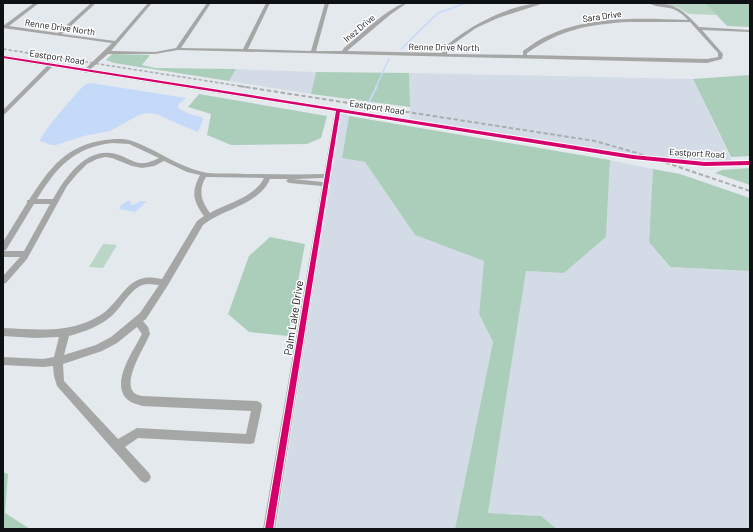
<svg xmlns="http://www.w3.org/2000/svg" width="753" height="532" font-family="Barlow,sans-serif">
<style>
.built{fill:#d3dce6}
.green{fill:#bbd6c7}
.forest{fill:#abceba}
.water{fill:#c5d9f8}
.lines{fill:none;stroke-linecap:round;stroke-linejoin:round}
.stream-far1{stroke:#c5d9f8;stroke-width:1.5}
.stream{stroke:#c5d9f8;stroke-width:2}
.minor{fill:#a5a6a6;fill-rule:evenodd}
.tertiary{fill:#a5a6a6;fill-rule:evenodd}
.rail-far1{stroke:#aaadae;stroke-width:1.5;stroke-dasharray:3.5 2;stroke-linecap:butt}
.rail{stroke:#aaadae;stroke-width:2;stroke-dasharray:4.5 2.5;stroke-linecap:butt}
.cycleway-casing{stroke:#fff;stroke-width:2}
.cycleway{fill:#d6006c;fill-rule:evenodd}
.labels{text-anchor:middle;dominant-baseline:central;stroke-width:3;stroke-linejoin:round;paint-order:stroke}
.far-street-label{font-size:9px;fill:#0e1114;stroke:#fff}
.street-label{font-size:11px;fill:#0e1114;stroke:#fff}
</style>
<rect width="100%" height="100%" fill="#e4e9ee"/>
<path class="built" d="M236,69L316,72L311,94L229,81Z
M409,73L693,79L732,161L685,160L632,154L410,119Z
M341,113L349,116L342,158L365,162L415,235L484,261L479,314L493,342L455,529H276Z
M610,160L653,169L649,241L669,267L750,271V529H557L541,516L488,513L526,271L564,273L606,237Z"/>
<path class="green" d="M661,3H705L717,15L689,14L679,8Z
M103,244L117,245L103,268L89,267Z"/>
<path class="forest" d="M705,3H750V27L727,26Z
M112,54L150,55L142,65L155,68L236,69L229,81L114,63L106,60Z
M316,72L409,73L410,107L311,94Z
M750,75V156L731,157L693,79Z
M199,94L327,116L321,138L307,144L231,145L207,135L211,114L188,107Z
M349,116L610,160L606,237L564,273L526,271L488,513L541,516L557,529H455L493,342L479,314L484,261L415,235L365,162L342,158Z
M750,168V185L715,173L722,170Z
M653,169L680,174L750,198V271L670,267L649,242Z
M270,237L305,244L288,336L249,332L228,314L249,256Z
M3,472L8,474L5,513L30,529H3Z"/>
<path class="water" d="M91,83L186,98L179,104L178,108L189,114L202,117L203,120L198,132L185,127L157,114L147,113L139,115L110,131L84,136L56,145H51L40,141C40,135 78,90 85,85C88,83 89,84 91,83Z
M127,201H130L131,204L134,205L140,201H145L146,202L135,212L119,209L121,205Z"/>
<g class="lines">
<path class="stream-far1" d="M401,49L438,13L466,3
M376,87L389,59"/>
<path class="stream" d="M369,102L377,86
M365,111L366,108"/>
<path class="minor" d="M34,3H39L9,26L58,33L91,3H96L62,34L115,41L148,3H152L111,51L155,52L176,48L207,3H211L181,48L243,49L266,3H270L248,49L311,51L325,3H329L316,51H342L344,48C357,38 393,3 407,3L391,14L347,51L442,53C444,46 450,43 456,38C479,21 515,3 544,3L498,18L476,28L452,45L448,49L447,54L523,55V51C529,47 535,42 541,39C585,15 639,18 688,20C672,2 664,11 648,3C675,3 681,8 699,27L750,30V32L702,30L723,54L722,59L707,63L178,50L155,54H108L86,73L84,72V70L112,43L3,28V26ZM627,22H690L718,53V57L707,59L527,55V53C562,29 586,25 627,22Z
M49,64L54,65L5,114L3,115V110Z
M338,108L341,110L275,529H263L322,186L289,183L286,181L288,179H270C259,205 224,208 203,225L168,285L146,319L143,321L148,327L150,334C145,346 125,377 132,390C134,394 138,395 142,396L257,401L261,403L262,406L255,439L254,443L250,444L138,438L125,447L149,473L151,477L149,481L145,483L141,481L57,386L54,376L53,366L43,367L3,365V357L43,359L54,357L59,337L35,338L3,336V328C32,329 60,333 87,322C96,318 104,314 110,307C121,297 128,281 144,278C150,277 156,278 162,279L197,221L204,216C193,201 191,192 200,175L187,172L164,161L154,166L142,168L132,166L112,158L105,157L97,159L87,164L77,174L67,186L27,259L6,283L3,284V276L20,257H3V251H24L50,204H34L6,250L3,251V242L27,203V200H29C49,169 66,145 105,140C113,139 125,138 132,141C158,150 181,169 208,173C220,174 233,173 245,174C271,174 298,175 324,174L335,110ZM112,143L129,144L159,158C137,169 135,160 116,154C86,146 65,178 53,199H37C57,167 73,148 112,143ZM206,177H208L264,178C254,198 227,203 210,213C201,201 198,190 206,177ZM323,178V182L293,179H297ZM149,284L159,285L140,313L111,337L96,345L64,355L69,336C83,332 98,327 109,318C122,309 131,284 149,284ZM137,327L142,334C134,350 109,384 128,400C131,403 138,404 142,406L251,411L246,434L137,428L118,439L64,381L63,364L102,351L117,343Z"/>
<path class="tertiary" d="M3,55L633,155L705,162L750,161V165L705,166L633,159L3,59Z"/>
<path class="rail-far1" d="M3,49L246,87"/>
<path class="rail" d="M239,86L595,141L637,153L750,191"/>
<defs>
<path id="cycleway" d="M3,56L633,155L705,162L750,161V165L705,166L633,159L340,112L273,529H265L336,111L3,58Z"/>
</defs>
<use href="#cycleway" class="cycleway-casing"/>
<use href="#cycleway" class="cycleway"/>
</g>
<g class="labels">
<g class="far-street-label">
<text transform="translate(602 16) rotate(-8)">Sara Drive</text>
<text transform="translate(60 27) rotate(8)">Renne Drive North</text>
<text transform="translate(359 28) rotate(-40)">Inez Drive</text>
<text transform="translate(444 47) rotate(1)">Renne Drive North</text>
<text transform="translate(57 57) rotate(9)">Eastport Road</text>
<text transform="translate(377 107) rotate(9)">Eastport Road</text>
<text transform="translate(697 153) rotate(3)">Eastport Road</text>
</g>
<g class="street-label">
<text transform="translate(293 318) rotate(-81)">Palm Lake Drive</text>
</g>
</g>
<rect width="753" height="532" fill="none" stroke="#0e1114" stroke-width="8"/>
</svg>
